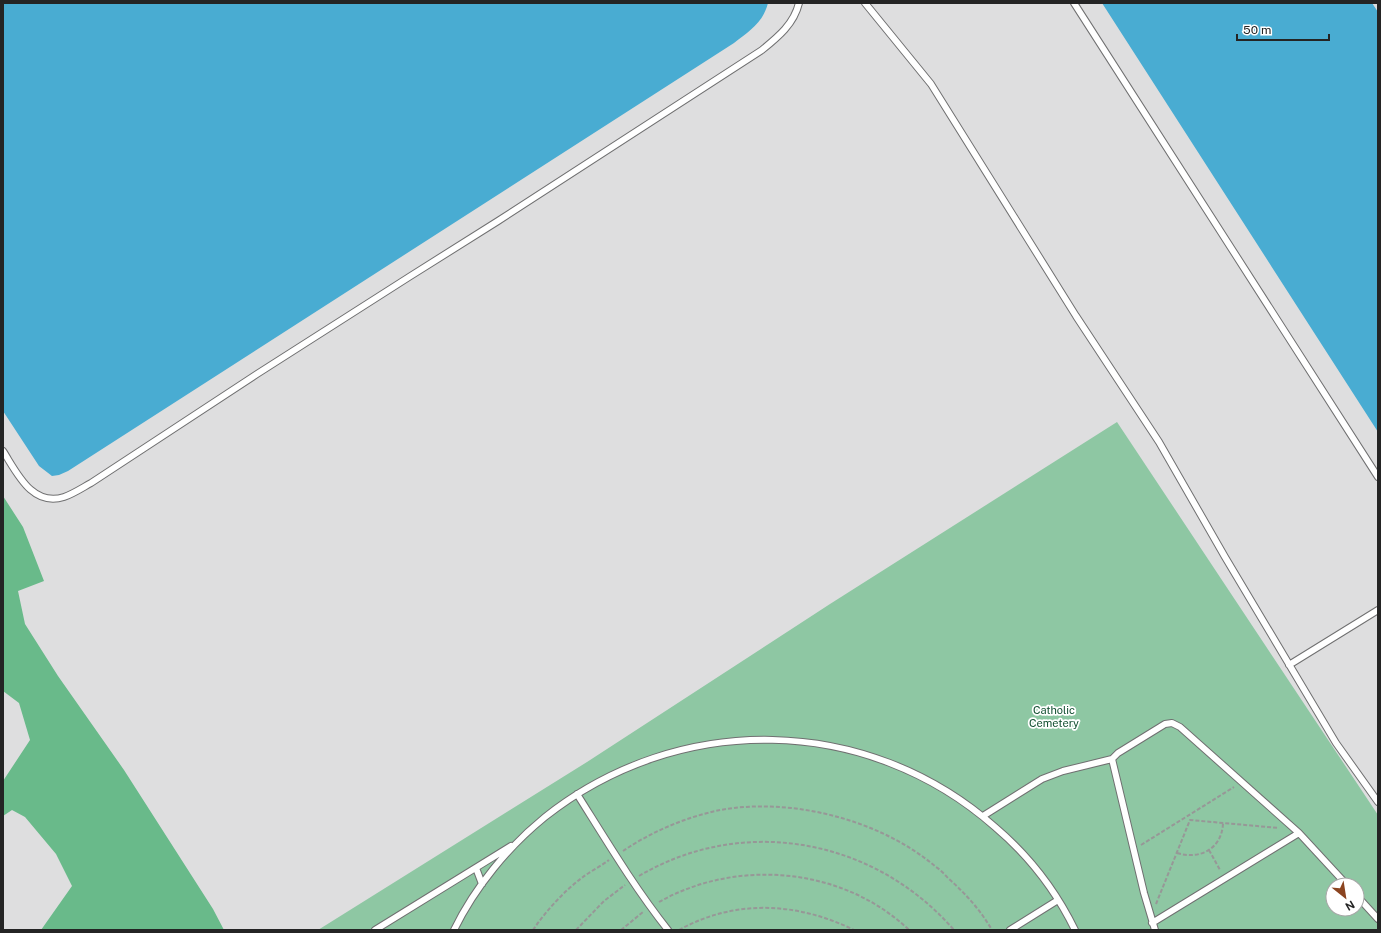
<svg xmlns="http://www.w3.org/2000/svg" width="1381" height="933" font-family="'Public Sans',sans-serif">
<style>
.green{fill:#8ec7a3;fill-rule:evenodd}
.forest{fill:#69ba8a}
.water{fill:#49acd2}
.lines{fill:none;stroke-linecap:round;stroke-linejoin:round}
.service-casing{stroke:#707071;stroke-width:8}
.path{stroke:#979797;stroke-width:2;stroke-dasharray:4 2;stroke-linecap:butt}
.service{stroke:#fff;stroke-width:6}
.labels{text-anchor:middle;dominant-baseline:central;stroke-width:3.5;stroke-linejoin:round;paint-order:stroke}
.park-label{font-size:11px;fill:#114f30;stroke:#fff}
</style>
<rect width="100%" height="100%" fill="#dededf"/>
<path class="green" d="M1117,422L1378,815V930H318L587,762L830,604ZM1333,885H1357V909H1333Z"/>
<path class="forest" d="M3,496L23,527L44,581L18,591L25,624L58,676L124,770L213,909L224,930H41L72,886L56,854L25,817L12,810L3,816V781L30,740L19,703L3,691Z"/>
<path class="water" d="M3,3H768C763,23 749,31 734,43L68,471L59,475L52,476L39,466L3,411Z
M1102,3H1372L1378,12V432Z"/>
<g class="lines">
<defs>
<path id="service" d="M865,3L931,84L1076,316L1159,442L1225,557L1336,743L1378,802
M1074,3L1378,477
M3,451C17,473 32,507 64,497C73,494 82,488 91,483L257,374L409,277L498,221L762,50C778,37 794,24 799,3
M1289,665L1378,610
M1112,759L1144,893L1155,930
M577,794C606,840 634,887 668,930
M983,816L1042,779L1063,771L1112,759L1118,753L1165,724L1172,723L1180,727L1299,833L1347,885
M476,868L482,884
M1357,896L1378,919
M1152,923L1299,833
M375,930L511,846
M454,930C475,887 508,847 545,817C679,711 867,714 995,827C1028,855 1056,891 1075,930
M1010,930L1058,900"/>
</defs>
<use href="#service" class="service-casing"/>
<path class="path" d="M1141,845L1234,787
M1209,850L1220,870
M623,851C651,832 686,817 720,810C792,797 881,820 936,867C941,870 945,875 949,879C966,894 981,911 992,930
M1177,853C1200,860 1222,849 1223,823
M639,876C744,814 875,839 954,930
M659,902C737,858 843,867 909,930
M1156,904L1190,820L1279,828
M533,930C546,911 564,891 583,877C591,871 601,866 609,860
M576,930L604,901L625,885
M621,930L643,912
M679,930C735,899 797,902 854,930"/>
<use href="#service" class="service"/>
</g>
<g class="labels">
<g class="park-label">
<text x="1054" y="710">Catholic<tspan x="1054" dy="13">Cemetery</tspan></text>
</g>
</g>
<rect width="1381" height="933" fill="none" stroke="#242424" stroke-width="8"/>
<g transform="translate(1345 897) rotate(150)"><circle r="19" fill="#ffffff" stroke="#a7a7a7"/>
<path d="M0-3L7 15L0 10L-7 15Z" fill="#8b4420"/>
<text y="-6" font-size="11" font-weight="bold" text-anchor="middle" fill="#242424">N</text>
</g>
<path d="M1237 34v6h92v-6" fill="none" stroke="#242424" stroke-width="2"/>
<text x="1243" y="34" font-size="12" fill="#242424" stroke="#ffffff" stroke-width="3" paint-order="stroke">50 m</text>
</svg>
